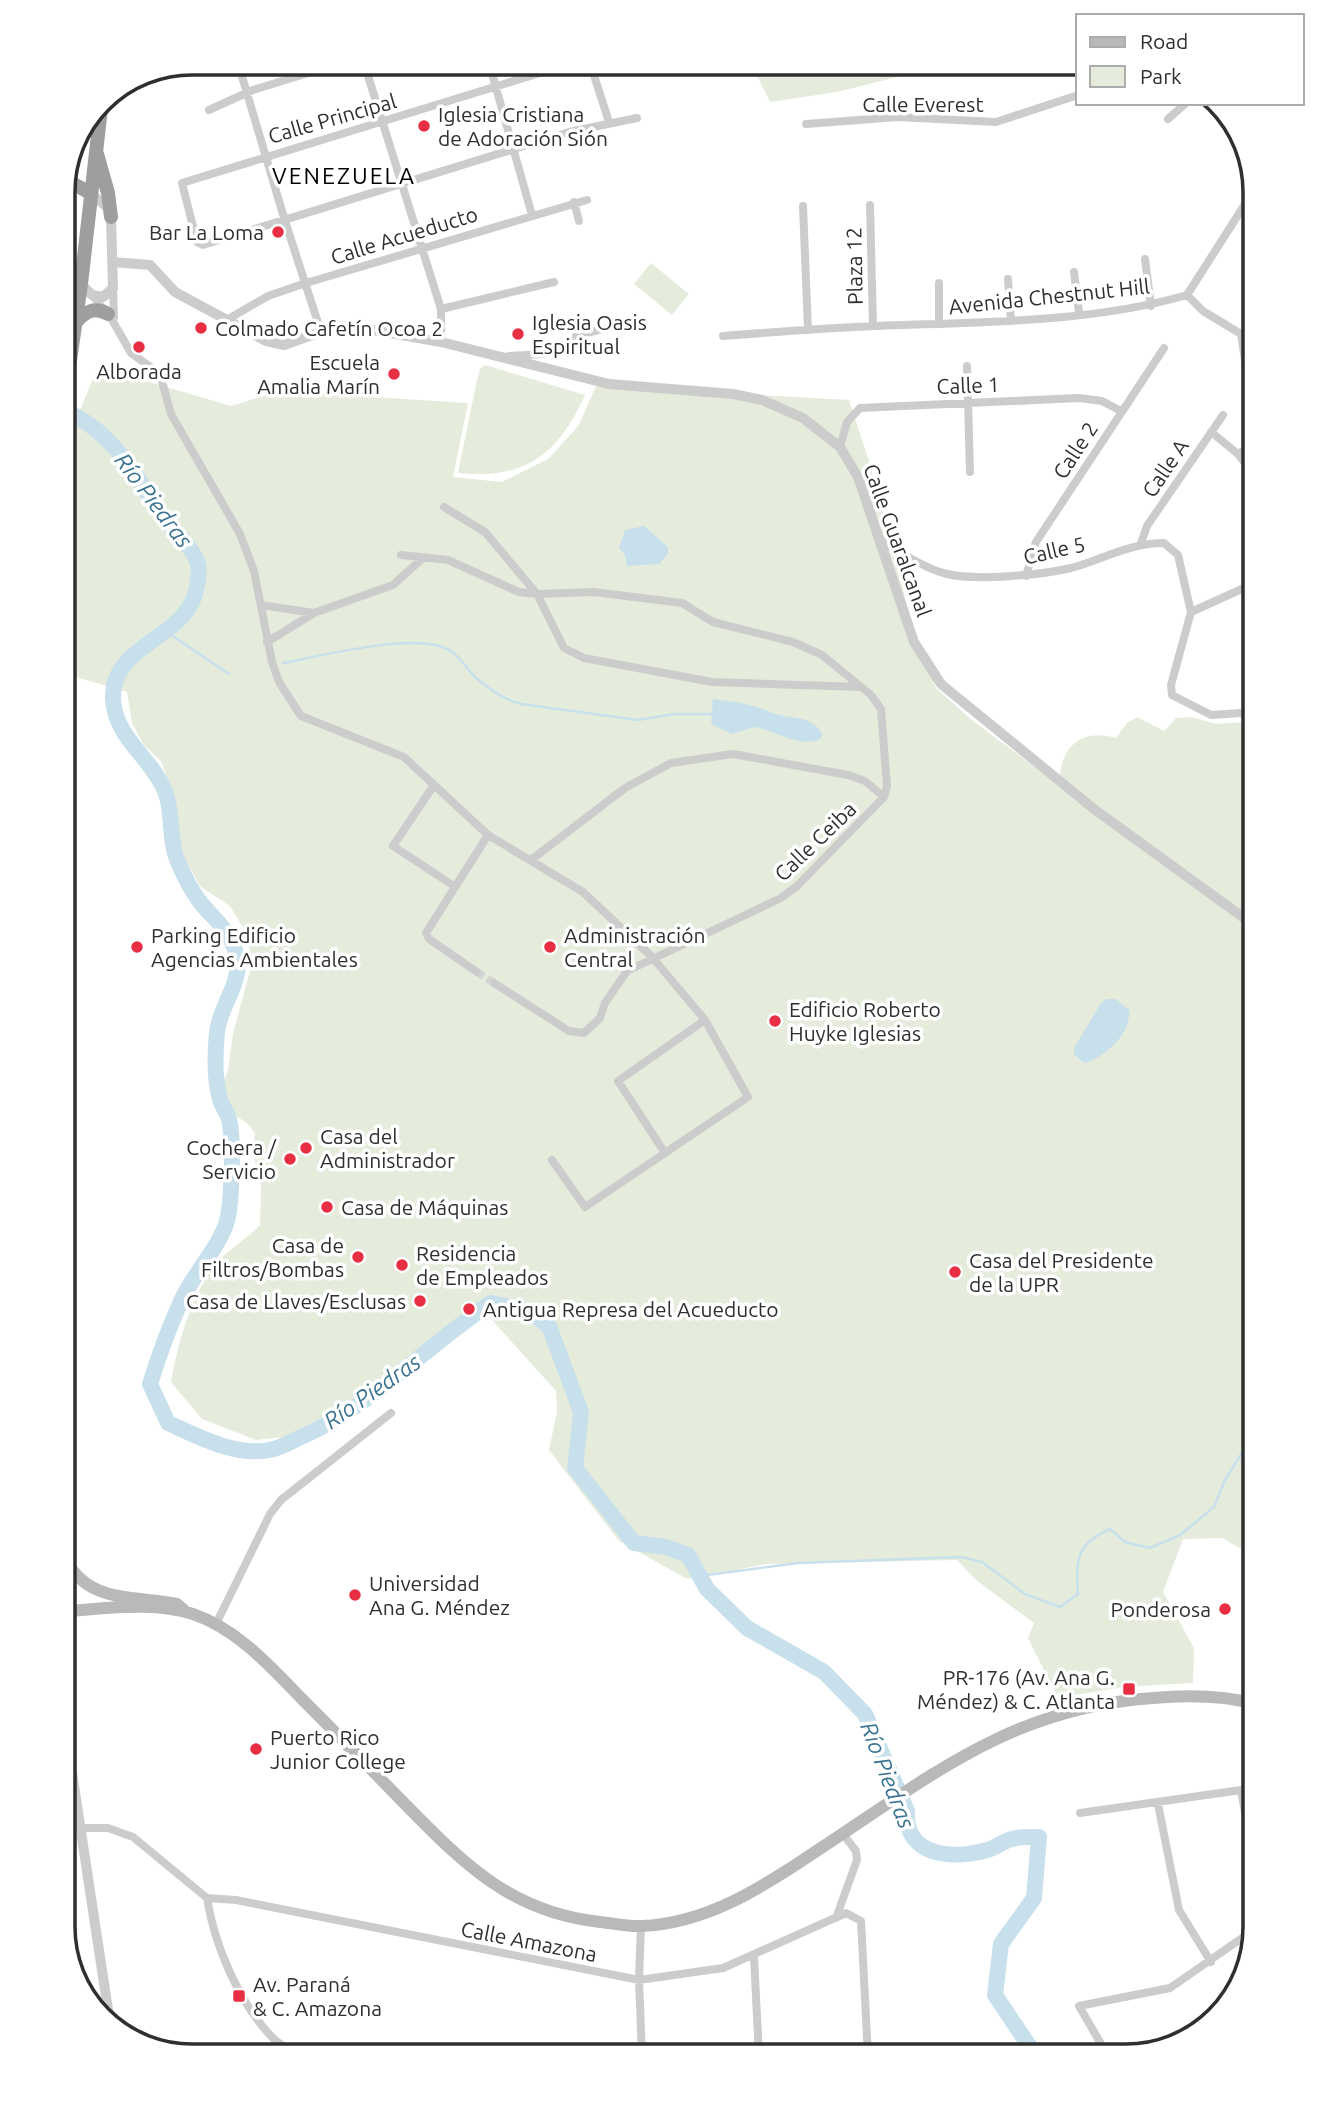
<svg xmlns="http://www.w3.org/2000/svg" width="1318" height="2119" font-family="Ubuntu,sans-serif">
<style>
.green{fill:#e5ecdc}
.water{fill:#c8e0ec}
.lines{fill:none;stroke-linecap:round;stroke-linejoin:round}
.stream{stroke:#c8e0ec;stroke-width:2.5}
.river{stroke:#c8e0ec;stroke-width:16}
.minor-tunnel{stroke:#d5d5d5;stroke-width:8;stroke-dasharray:8 4;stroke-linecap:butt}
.minor{stroke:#ccc;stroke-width:8}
.tertiary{stroke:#ccc;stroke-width:10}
.secondary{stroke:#b9b9b9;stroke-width:12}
.trunk{stroke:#9e9e9e;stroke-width:14}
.rail-casing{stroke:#848484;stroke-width:5}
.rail{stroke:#fff;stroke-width:2.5;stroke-dasharray:8;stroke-linecap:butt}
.poi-dot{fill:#e82e43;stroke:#fff;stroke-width:2.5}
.labels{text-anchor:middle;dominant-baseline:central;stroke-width:7;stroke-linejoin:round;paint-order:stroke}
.street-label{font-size:21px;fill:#2f2f2f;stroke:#fff}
.poi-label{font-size:21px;fill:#2f2f2f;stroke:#fff;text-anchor:start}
.neighbourhood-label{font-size:23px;letter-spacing:2px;fill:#000;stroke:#fff}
.water-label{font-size:23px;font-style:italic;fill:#3b7492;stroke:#fff}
.rim{fill:none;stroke:#2f2f2f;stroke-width:3.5}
</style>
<rect width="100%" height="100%" fill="#fff"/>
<path class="green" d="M741,63H954L837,92L770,102L756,74Z
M651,263L689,294L672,315L634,284Z
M485,365L585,395C558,454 526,480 458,473L477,380L480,369Z
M98,367L231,406L290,388L308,393L468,403L453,477L502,482L548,459L579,425L596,386L849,400L869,461L918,646L936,688L973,721L1060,786C1058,750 1079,727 1116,738L1127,723L1137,717L1164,731L1176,718L1192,717L1216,724L1255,721V1557L1222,1538L1183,1539L1163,1592L1194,1648L1193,1683L1123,1687L1058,1698L1028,1638L1034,1623L976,1580L957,1560L766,1564L687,1579L619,1541L549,1450L557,1412L556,1391L483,1310L372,1400L315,1434L256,1440L202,1419L171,1382C178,1343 190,1298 215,1265C227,1250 247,1239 260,1225L261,1187L253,1153L255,1133L247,1123L214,1102L228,1071L233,1033L253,960L244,929L230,906L201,887L186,862L180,842L173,794L161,761L143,744L132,723L127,692L63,673V497L72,429Z"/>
<path class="water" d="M644,526L668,547V554L659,564L627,566L625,555L619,548L625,530Z
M713,699C735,702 754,704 773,713C791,720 812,714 823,735L819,740C794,747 779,731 754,727L732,734L711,724Z
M1107,999H1116L1129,1010C1132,1033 1105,1058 1084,1063L1074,1054V1048L1101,1003Z"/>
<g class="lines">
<path class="stream" d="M167,632L229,674
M283,663C320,656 418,631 449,650C461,657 466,668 475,677C487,688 505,700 521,704L638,720L675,714H712
M699,1576L798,1563L961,1557L982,1562L1025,1594L1060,1607L1078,1594C1075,1560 1077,1543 1110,1529L1125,1542L1150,1548L1180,1535L1214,1507L1225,1480L1255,1432"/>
<path class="river" d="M63,410C105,427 133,467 155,506C168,527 190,541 198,564C200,571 198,579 197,586C189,640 111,642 113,699C115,738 151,757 165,791C174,814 168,840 178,862C184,876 191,890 200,902C212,917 227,928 234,947C247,980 221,1000 217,1032C215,1053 214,1079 220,1099C221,1106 228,1112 229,1120C234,1138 232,1202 227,1221C220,1246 193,1275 182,1299C169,1327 159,1355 150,1384L168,1423C197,1436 236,1457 269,1450C279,1449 290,1442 299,1438C373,1406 424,1347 491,1303L529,1311L549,1326L581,1412L575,1468L634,1543L666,1547L688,1555L707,1589L747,1628L824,1672L865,1714L907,1811C904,1856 952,1860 987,1850C996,1848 1003,1841 1012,1839C1020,1836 1030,1837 1039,1837L1034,1898L1001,1944L995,1995L1036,2056"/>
<path class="minor-tunnel" d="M477,972L494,983"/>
<path class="minor" d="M238,63L285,221L321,332
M364,63L441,309V342
M489,63L532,215
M572,63L182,183L197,242L203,245L569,132L637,118
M590,63L609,122
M209,110L253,90L341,63
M1168,119L1186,103
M806,124L898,117L996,122L1078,95
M574,202L579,221
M870,205L873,326
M803,206L808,330
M1145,259L1151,306
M1074,272L1079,313
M1008,279L1011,321
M939,283V324
M113,288L114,317
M92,295L111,318L131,353L160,374L171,414L240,534L254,571L272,662L279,682L301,716L404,757L488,835L583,892L652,957L705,1020L748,1097L585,1207L552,1160
M1187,295L1203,311L1241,334L1249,333L1255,326
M441,309L554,282
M225,321L268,296L306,283L587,200
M1241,334L1246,367
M723,336C774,332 825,328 877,326C977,322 1091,323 1187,295L1254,190
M509,356L542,354L576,340V336L611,327
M967,366L970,472
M1211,432L1238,454L1255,476
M840,447L847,422L860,408L1079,398L1102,401L1121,411
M1238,454L1255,443
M444,507L485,532L537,594L594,592L682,603L713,622L793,642L822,655L871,695L881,709L887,786L884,797L797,886L781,898L627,971L605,1003L600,1018L584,1033L569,1031L494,983
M880,540C901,552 923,568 947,574C977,581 1041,575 1071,568C1103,559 1130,543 1164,543L1178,555L1191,612L1171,685L1172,695L1211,715L1255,712
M1141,543L1147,526L1223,415
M401,555L448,560L519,592L537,594L564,648L584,658L712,682L861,687
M1026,576L1036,542L1164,348
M261,605L314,613L393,585L423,558
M1191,612L1255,583
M267,642L314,613
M434,785L393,846L454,886
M531,860L625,788L671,763L733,754L848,775L865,781L884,797
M477,972L429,939L426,933L488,835
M665,1153L618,1081L705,1020
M216,1624L270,1514L281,1500L391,1413
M1241,1790L1255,1868
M1158,1804L1179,1910L1211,1962
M1080,1813L1255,1788
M82,1828H108L133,1837L207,1898C214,1944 239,2003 272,2037C279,2045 290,2050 299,2056
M207,1898L236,1900L639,1980L723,1968L846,1913L861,1921L868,2056
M836,1918L857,1860L856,1851L843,1834
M641,1926L639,1980L642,2056
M754,1957L759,2056
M1108,2056L1079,2006L1170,1988L1255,1929"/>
<path class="tertiary" d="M113,262L150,265L175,292L266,341L284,345L335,327L350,326L441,342L609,384L733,394L762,400L803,418L840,447L858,477L914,642L941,684L1094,809L1255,926
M81,284L92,295L103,297L113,288L111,217L107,207L90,193
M63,1702V1650
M63,1713L110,2023"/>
<path class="secondary" d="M63,1554C85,1604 131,1595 177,1604L183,1609
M63,1611C105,1609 152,1601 193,1614C237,1629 269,1665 300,1697C334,1731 368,1766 401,1800C462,1862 509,1912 600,1922C613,1923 628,1927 641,1926C706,1924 763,1887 815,1852C930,1777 1010,1708 1153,1698C1187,1695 1222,1695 1255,1704"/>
<path class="trunk" d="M97,154L108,193L111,217
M65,179L90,193
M63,307L68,278L63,262
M76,322C85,312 94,306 108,314
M63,409L81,284L102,100"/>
<defs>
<path id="rail" d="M63,230L78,152"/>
</defs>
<use href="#rail" class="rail-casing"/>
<use href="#rail" class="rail"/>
</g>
<g class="poi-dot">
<circle cx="424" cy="126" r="7"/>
<circle cx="278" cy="232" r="7"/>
<circle cx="201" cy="328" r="7"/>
<circle cx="518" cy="334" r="7"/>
<circle cx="139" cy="347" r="7"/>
<circle cx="394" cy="374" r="7"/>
<circle cx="137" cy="947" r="7"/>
<circle cx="550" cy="947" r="7"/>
<circle cx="775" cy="1021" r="7"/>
<circle cx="306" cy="1148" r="7"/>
<circle cx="290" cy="1159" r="7"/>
<circle cx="327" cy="1207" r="7"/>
<circle cx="358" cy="1257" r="7"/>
<circle cx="402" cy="1265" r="7"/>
<circle cx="955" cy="1272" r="7"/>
<circle cx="420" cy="1301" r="7"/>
<circle cx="469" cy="1309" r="7"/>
<circle cx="355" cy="1595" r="7"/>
<circle cx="1225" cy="1609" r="7"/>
<rect x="1122" y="1682" width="14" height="14" rx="3.5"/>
<circle cx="256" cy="1749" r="7"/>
<rect x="232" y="1989" width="14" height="14" rx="3.5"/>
</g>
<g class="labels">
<g class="street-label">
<text x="923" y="104">Calle Everest</text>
<text transform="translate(332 118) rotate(-16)">Calle Principal</text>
<text transform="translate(404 235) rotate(-17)">Calle Acueducto</text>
<text transform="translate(854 266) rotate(-91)">Plaza 12</text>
<text transform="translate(1049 296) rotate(-6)">Avenida Chestnut Hill</text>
<text transform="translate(968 385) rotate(-2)">Calle 1</text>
<text transform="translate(1075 450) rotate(-57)">Calle 2</text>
<text transform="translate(1165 468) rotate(-56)">Calle A</text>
<text transform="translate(898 540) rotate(70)">Calle Guaralcanal</text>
<text transform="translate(1054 550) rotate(-13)">Calle 5</text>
<text transform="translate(815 841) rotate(-44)">Calle Ceiba</text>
<text transform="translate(529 1941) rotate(11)">Calle Amazona</text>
</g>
<g class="poi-label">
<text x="438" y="114">Iglesia Cristiana<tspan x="438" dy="24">de Adoración Sión</tspan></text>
<text x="264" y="232" text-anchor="end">Bar La Loma</text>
<text x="532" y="322">Iglesia Oasis<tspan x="532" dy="24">Espiritual</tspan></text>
<text x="215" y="328">Colmado Cafetín Ocoa 2</text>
<text x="380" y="362" text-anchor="end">Escuela<tspan x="380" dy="24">Amalia Marín</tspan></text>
<text x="139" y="371" text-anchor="middle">Alborada</text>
<text x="151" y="935">Parking Edificio<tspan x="151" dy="24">Agencias Ambientales</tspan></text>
<text x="564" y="935">Administración<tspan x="564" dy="24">Central</tspan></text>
<text x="789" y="1009">Edificio Roberto<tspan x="789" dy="24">Huyke Iglesias</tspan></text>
<text x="320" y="1136">Casa del<tspan x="320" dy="24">Administrador</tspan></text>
<text x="276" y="1147" text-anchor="end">Cochera /<tspan x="276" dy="24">Servicio</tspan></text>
<text x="341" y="1207">Casa de Máquinas</text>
<text x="344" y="1245" text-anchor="end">Casa de<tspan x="344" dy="24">Filtros/Bombas</tspan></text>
<text x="416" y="1253">Residencia<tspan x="416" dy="24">de Empleados</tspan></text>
<text x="969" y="1260">Casa del Presidente<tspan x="969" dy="24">de la UPR</tspan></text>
<text x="406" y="1301" text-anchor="end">Casa de Llaves/Esclusas</text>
<text x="483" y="1309">Antigua Represa del Acueducto</text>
<text x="369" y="1583">Universidad<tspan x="369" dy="24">Ana G. Méndez</tspan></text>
<text x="1211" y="1609" text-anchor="end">Ponderosa</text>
<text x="1115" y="1677" text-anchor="end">PR-176 (Av. Ana G.<tspan x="1115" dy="24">Méndez) &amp; C. Atlanta</tspan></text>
<text x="270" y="1737">Puerto Rico<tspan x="270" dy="24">Junior College</tspan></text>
<text x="253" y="1984">Av. Paraná<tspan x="253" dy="24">&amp; C. Amazona</tspan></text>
</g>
<g class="neighbourhood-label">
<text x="344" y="175">VENEZUELA</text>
</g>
<g class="water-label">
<text transform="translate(154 500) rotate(53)">Río Piedras</text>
<text transform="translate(372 1391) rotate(-35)">Río Piedras</text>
<text transform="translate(888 1775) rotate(69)">Río Piedras</text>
</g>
</g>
<path d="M0 0H1318V2119H0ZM192 75H1126A117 117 0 0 1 1243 192V1927A117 117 0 0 1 1126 2044H192A117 117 0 0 1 75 1927V192A117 117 0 0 1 192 75Z" fill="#fff" fill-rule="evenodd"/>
<path class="rim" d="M192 75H1126A117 117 0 0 1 1243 192V1927A117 117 0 0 1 1126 2044H192A117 117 0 0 1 75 1927V192A117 117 0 0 1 192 75Z"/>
<rect x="1076" y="14" width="228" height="91" fill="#ffffff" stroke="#acacac" stroke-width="2"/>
<rect x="1090" y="37" width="35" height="10" fill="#b9b9b9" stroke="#acacac" stroke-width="2"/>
<text x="1140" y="49" font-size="21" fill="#2f2f2f">Road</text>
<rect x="1090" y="66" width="35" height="21" fill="#e5ecdc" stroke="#acacac" stroke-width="2"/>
<text x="1140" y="84" font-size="21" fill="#2f2f2f">Park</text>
</svg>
